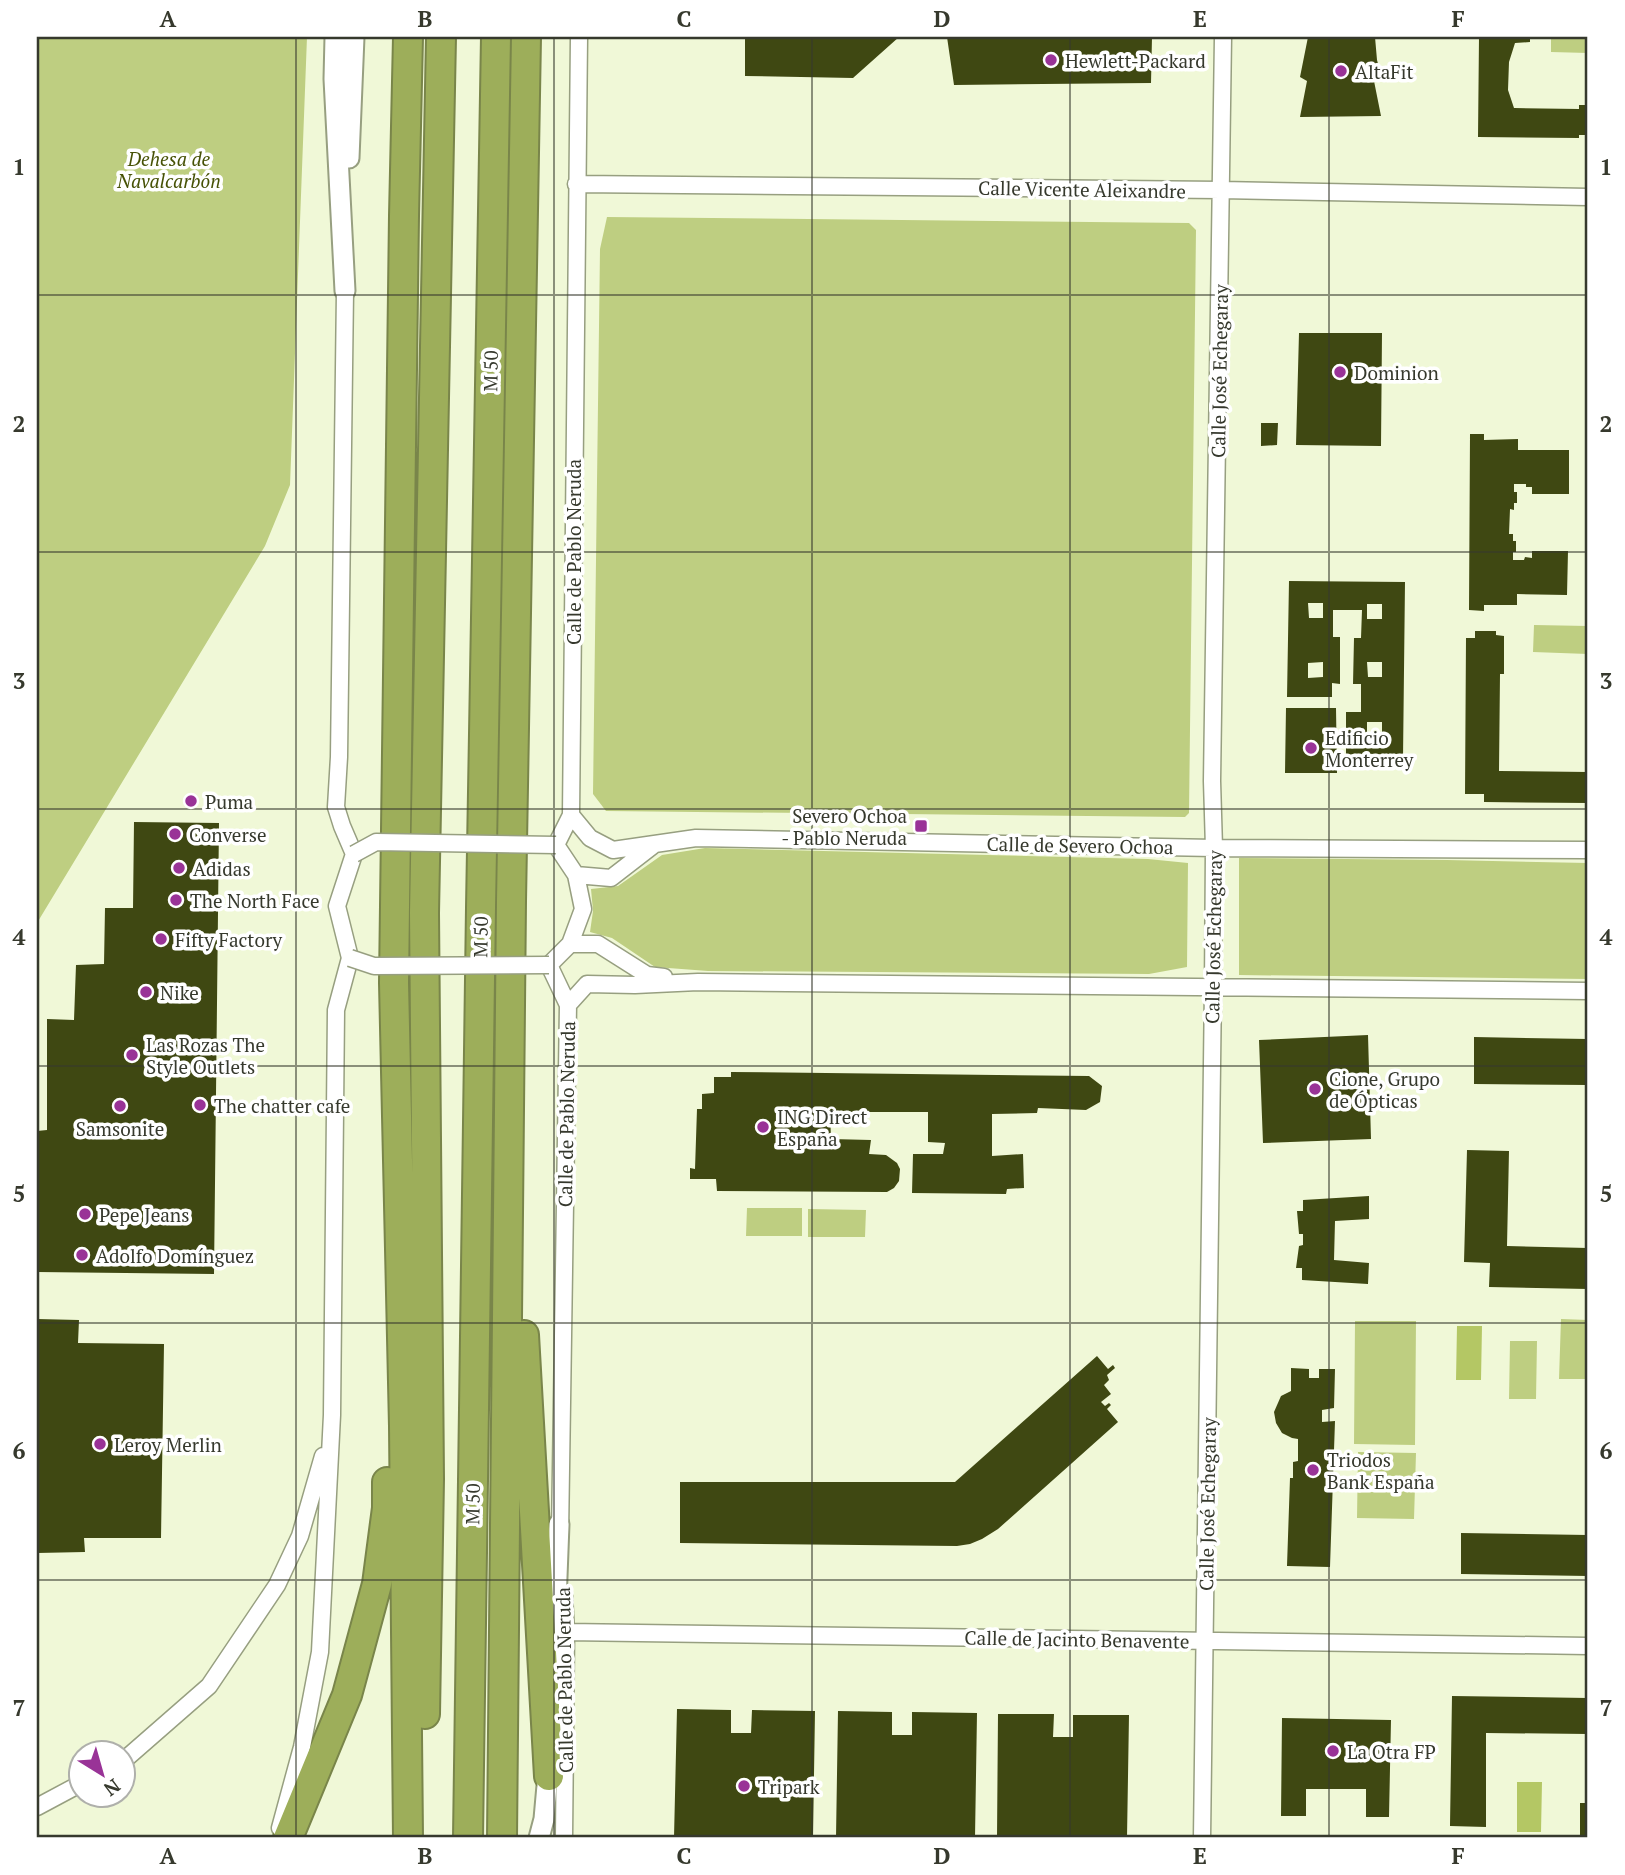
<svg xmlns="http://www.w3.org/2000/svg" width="1625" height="1875" font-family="'PT Serif',serif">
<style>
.green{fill:#bece81}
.water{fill:#b4c764}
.building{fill:#3f4812;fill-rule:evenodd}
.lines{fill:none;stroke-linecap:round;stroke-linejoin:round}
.minor-casing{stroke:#979f80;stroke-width:19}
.tertiary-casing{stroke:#979f80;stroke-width:23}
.motorway-casing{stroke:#79854a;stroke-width:32}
.minor{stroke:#fff;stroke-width:16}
.tertiary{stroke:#fff;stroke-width:19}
.motorway{stroke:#9dae5a;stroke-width:28}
.minor-bridge-casing{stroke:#979f80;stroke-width:19;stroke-linecap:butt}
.minor-bridge{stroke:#fff;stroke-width:16}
.grid{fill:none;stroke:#36392d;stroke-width:2;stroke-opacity:0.55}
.poi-dot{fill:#993397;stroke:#fff;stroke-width:2.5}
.labels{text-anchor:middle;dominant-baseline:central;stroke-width:7;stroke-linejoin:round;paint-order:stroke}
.poi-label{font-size:19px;fill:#36392d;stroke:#fff;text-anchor:start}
.park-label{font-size:19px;font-style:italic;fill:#475206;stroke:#fff}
.street-label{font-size:19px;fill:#36392d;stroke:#fff}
.neatline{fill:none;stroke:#36392d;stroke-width:2.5}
.grid-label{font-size:23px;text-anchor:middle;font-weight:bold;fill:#36392d}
</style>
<rect width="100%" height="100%" fill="#f0f8d7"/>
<path class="green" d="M37,37H307L290,485L265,546L37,923Z
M1551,37H1588V53L1551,52Z
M607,217L1189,223L1196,230L1189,813L1185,817L606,811L593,794L600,249Z
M1534,625L1588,626V654L1533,652Z
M705,848L1148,859L1188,863L1187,967L1149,974L708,971L655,967L612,938L590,932L593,911L591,889L618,886L662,855Z
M1239,858L1447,860L1588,863V979L1239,975Z
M747,1208H802V1236H746Z
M808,1209L866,1210L865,1237H808Z
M1561,1319L1588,1320V1379H1559Z
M1355,1321H1416L1415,1445L1354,1444Z
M1510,1341H1537L1536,1399H1509Z
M1358,1452L1416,1453L1414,1519L1357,1518Z"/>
<path class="water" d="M1457,1326H1482L1481,1380H1456Z
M1517,1782H1542L1541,1832H1517Z"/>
<path class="building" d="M745,37H899L853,78L745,76Z
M947,37H1152L1151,83L954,85Z
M1308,37H1375L1377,60L1382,79L1374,81L1381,116L1300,117L1307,81L1300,77Z
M1479,37H1530V42L1515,43L1509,62L1508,90L1514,108L1579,109V105H1588V135H1579V138L1478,137Z
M1299,333H1382L1381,446L1296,445Z
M1261,423H1278L1277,445L1261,446Z
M1470,434H1484V440L1518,439V450H1569V494H1532V487H1526V484H1514V492H1517V503H1514V510L1510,509L1509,534H1513V541H1516V552H1513V560H1524L1525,557L1532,558V551H1568L1567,595L1517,594V605H1484V611L1469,610Z
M1289,581L1405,582L1403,758L1346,757V712H1361V684H1353L1354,638H1361L1362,610H1333V637H1340V684L1332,683V697H1287ZM1308,603H1323V618H1309ZM1367,604H1382V619H1367ZM1323,662V677L1308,678V663ZM1367,662H1382V677H1368ZM1367,722H1382V737H1367Z
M1475,631H1496V635L1504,636V674H1500L1499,771L1588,772V803L1484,802V794H1465L1466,638H1475Z
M1286,708H1336L1337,773H1285Z
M134,822L219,823L214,1274L37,1272V1131L47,1130V1019L74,1020L76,965L104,964L105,908H133Z
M1368,1035L1371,1139L1263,1143L1259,1040Z
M1474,1037L1588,1039V1085L1474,1084Z
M731,1072L1089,1076L1102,1086L1100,1102L1086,1110L1038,1108L1037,1113L992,1114V1156L1023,1154L1024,1188L1007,1189L1006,1194L912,1193L913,1154H943L945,1143L928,1142V1112H830L831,1139L871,1140L869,1154L886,1155L897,1163L900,1169L899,1181L894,1188L887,1192L717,1191L716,1179H690V1168L695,1169L697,1109H702V1094L714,1093V1077H731Z
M1467,1150L1509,1151L1507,1246L1588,1248V1289L1489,1287L1490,1263L1464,1262Z
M1369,1196V1219L1335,1221L1334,1260L1369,1263L1368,1284L1302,1280V1268H1296L1299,1246L1303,1245V1234H1299L1297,1211H1303V1200Z
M37,1319L79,1320L78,1343L164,1344L161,1538H84L85,1552L37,1553Z
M1097,1356L1108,1369L1113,1365L1115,1368L1107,1375L1109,1380L1104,1385L1111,1394L1101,1402L1105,1406L1109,1403L1111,1405L1107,1409L1118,1422L998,1529L982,1539L970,1544L957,1546L680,1543V1482H955Z
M1291,1368L1309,1369V1378H1319V1369H1335L1334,1408L1322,1410V1422L1335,1421L1330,1567L1287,1566L1290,1478H1293V1462L1298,1461V1439L1292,1438L1282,1433L1276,1423L1274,1412L1281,1396L1291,1391Z
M1461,1533L1588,1535V1576L1461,1574Z
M1452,1696L1588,1698V1734L1486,1733V1827L1450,1826Z
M677,1709L731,1710V1733H751L752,1710L815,1711L813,1838H674Z
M838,1711L892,1712V1735H912V1712L977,1713L975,1838H836Z
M998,1714H1054L1053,1737H1073V1715H1129L1127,1838H997Z
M1282,1718L1391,1720L1389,1817H1366V1789H1306V1816H1281Z
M1580,1803H1588V1838H1580Z"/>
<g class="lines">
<defs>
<path id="minor" d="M576,184L1221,190L1588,197
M571,815L590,838L613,850L696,838L1214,848L1588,850
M576,875L611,878L655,844
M570,944H598L647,975L664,977
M568,1005L587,984L635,985L698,982L1588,991
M560,1535L568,1005L549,965L570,944L583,909L576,875L556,845L571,815L579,37
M564,1596L566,1632L564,1838
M566,1632L1588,1646
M122,1762L209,1686L277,1585L300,1536L323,1456
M37,1807L80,1784
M280,1828L302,1747L320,1652L332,1415L336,1010L350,958L337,906L354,854L342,826L336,807L339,757L345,291
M1202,1838L1213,987L1214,848L1212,781L1223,37"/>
<path id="tertiary" d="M335,37L334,79L345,291
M349,158L354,37
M554,1656L559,1524
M539,1838L544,1819L549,1763"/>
<path id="motorway" d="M524,1335L549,1776
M425,1714L429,1479L424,913L441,37
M288,1838L347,1695L377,1584L387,1508V1482
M408,1838L404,1426L394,983L404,216L408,37
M468,1838L481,908L496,37
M502,1838L511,901L526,37"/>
</defs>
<use href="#minor" class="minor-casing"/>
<use href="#tertiary" class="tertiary-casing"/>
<use href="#motorway" class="motorway-casing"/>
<use href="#minor" class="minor"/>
<use href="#tertiary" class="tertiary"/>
<use href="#motorway" class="motorway"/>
<defs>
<path id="minor-bridge" d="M354,854L376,842L556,845
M350,958L374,966L549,965"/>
</defs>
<use href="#minor-bridge" class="minor-bridge-casing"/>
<use href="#minor-bridge" class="minor-bridge"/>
</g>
<path class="grid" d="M296,37V1838M554,37V1838M812,37V1838M1070,37V1838M1329,37V1838M37,295H1588M37,552H1588M37,809H1588M37,1066H1588M37,1323H1588M37,1580H1588"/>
<g class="poi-dot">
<circle cx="1051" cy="60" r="7"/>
<circle cx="1341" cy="71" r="7"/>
<circle cx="1340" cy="372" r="7"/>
<circle cx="1311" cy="748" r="7"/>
<circle cx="191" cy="801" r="7"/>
<rect x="914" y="819" width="14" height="14" rx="3.5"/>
<circle cx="175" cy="834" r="7"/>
<circle cx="179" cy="868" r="7"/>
<circle cx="176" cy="900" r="7"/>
<circle cx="161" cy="939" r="7"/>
<circle cx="146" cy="992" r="7"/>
<circle cx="132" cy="1055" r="7"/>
<circle cx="1315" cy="1089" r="7"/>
<circle cx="200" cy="1105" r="7"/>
<circle cx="120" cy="1106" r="7"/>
<circle cx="763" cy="1127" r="7"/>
<circle cx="85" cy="1214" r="7"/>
<circle cx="82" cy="1255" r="7"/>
<circle cx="100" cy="1444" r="7"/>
<circle cx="1313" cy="1470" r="7"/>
<circle cx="1333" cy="1751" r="7"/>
<circle cx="744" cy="1786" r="7"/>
</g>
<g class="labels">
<g class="poi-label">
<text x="1065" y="60">Hewlett-Packard</text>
<text x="1355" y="71">AltaFit</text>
<text x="1354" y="372">Dominion</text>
<text x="1325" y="737">Edificio<tspan x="1325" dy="22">Monterrey</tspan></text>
<text x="205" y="801">Puma</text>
<text x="907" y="815" text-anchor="end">Severo Ochoa<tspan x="907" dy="22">- Pablo Neruda</tspan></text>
<text x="189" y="834">Converse</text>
<text x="193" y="868">Adidas</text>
<text x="190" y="900">The North Face</text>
<text x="175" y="939">Fifty Factory</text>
<text x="160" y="992">Nike</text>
<text x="146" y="1044">Las Rozas The<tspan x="146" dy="22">Style Outlets</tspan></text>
<text x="1329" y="1078">Cione, Grupo<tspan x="1329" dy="22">de Ópticas</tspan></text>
<text x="214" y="1105">The chatter cafe</text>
<text x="777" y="1116">ING Direct<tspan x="777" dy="22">España</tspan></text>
<text x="120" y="1128" text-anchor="middle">Samsonite</text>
<text x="99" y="1214">Pepe Jeans</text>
<text x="96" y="1255">Adolfo Domínguez</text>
<text x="114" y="1444">Leroy Merlin</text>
<text x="1327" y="1459">Triodos<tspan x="1327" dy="22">Bank España</tspan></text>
<text x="1347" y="1751">La Otra FP</text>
<text x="758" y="1786">Tripark</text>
</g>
<g class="park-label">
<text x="169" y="158">Dehesa de<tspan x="169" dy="22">Navalcarbón</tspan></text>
</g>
<g class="street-label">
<text transform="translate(1082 189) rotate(1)">Calle Vicente Aleixandre</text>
<text transform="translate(490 371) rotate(-89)">M 50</text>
<text transform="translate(1219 371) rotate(-89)">Calle José Echegaray</text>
<text transform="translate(573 552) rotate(-90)">Calle de Pablo Neruda</text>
<text transform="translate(1080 845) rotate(1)">Calle de Severo Ochoa</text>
<text transform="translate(480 937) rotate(-89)">M 50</text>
<text transform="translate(1213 937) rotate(-89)">Calle José Echegaray</text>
<text transform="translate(566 1114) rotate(-89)">Calle de Pablo Neruda</text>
<text transform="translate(472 1504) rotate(-89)">M 50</text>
<text transform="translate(1207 1504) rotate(-89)">Calle José Echegaray</text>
<text transform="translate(1077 1639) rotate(1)">Calle de Jacinto Benavente</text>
<text transform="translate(564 1680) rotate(-91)">Calle de Pablo Neruda</text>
</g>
</g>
<rect width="1625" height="1875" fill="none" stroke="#ffffff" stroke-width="77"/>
<g transform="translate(102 1774) rotate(143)"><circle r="33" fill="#ffffff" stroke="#afb0ab" stroke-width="2"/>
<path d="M0-5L12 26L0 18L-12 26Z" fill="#993397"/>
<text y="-10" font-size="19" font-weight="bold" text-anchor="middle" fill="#36392d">N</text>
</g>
<rect x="38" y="38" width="1548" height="1798" class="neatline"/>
<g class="grid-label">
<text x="168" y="27">A</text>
<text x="425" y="27">B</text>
<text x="684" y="27">C</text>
<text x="942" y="27">D</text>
<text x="1200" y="27">E</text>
<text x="1458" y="27">F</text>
<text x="19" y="175">1</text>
<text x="1606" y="175">1</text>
<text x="19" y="432">2</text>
<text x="1606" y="432">2</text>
<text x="19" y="689">3</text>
<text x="1606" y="689">3</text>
<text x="19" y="945">4</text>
<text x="1606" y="945">4</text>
<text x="19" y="1202">5</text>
<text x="1606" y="1202">5</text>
<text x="19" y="1459">6</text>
<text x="1606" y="1459">6</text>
<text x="19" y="1716">7</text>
<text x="1606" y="1716">7</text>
<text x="168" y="1864">A</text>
<text x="425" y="1864">B</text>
<text x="684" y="1864">C</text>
<text x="942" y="1864">D</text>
<text x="1200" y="1864">E</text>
<text x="1458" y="1864">F</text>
</g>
</svg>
